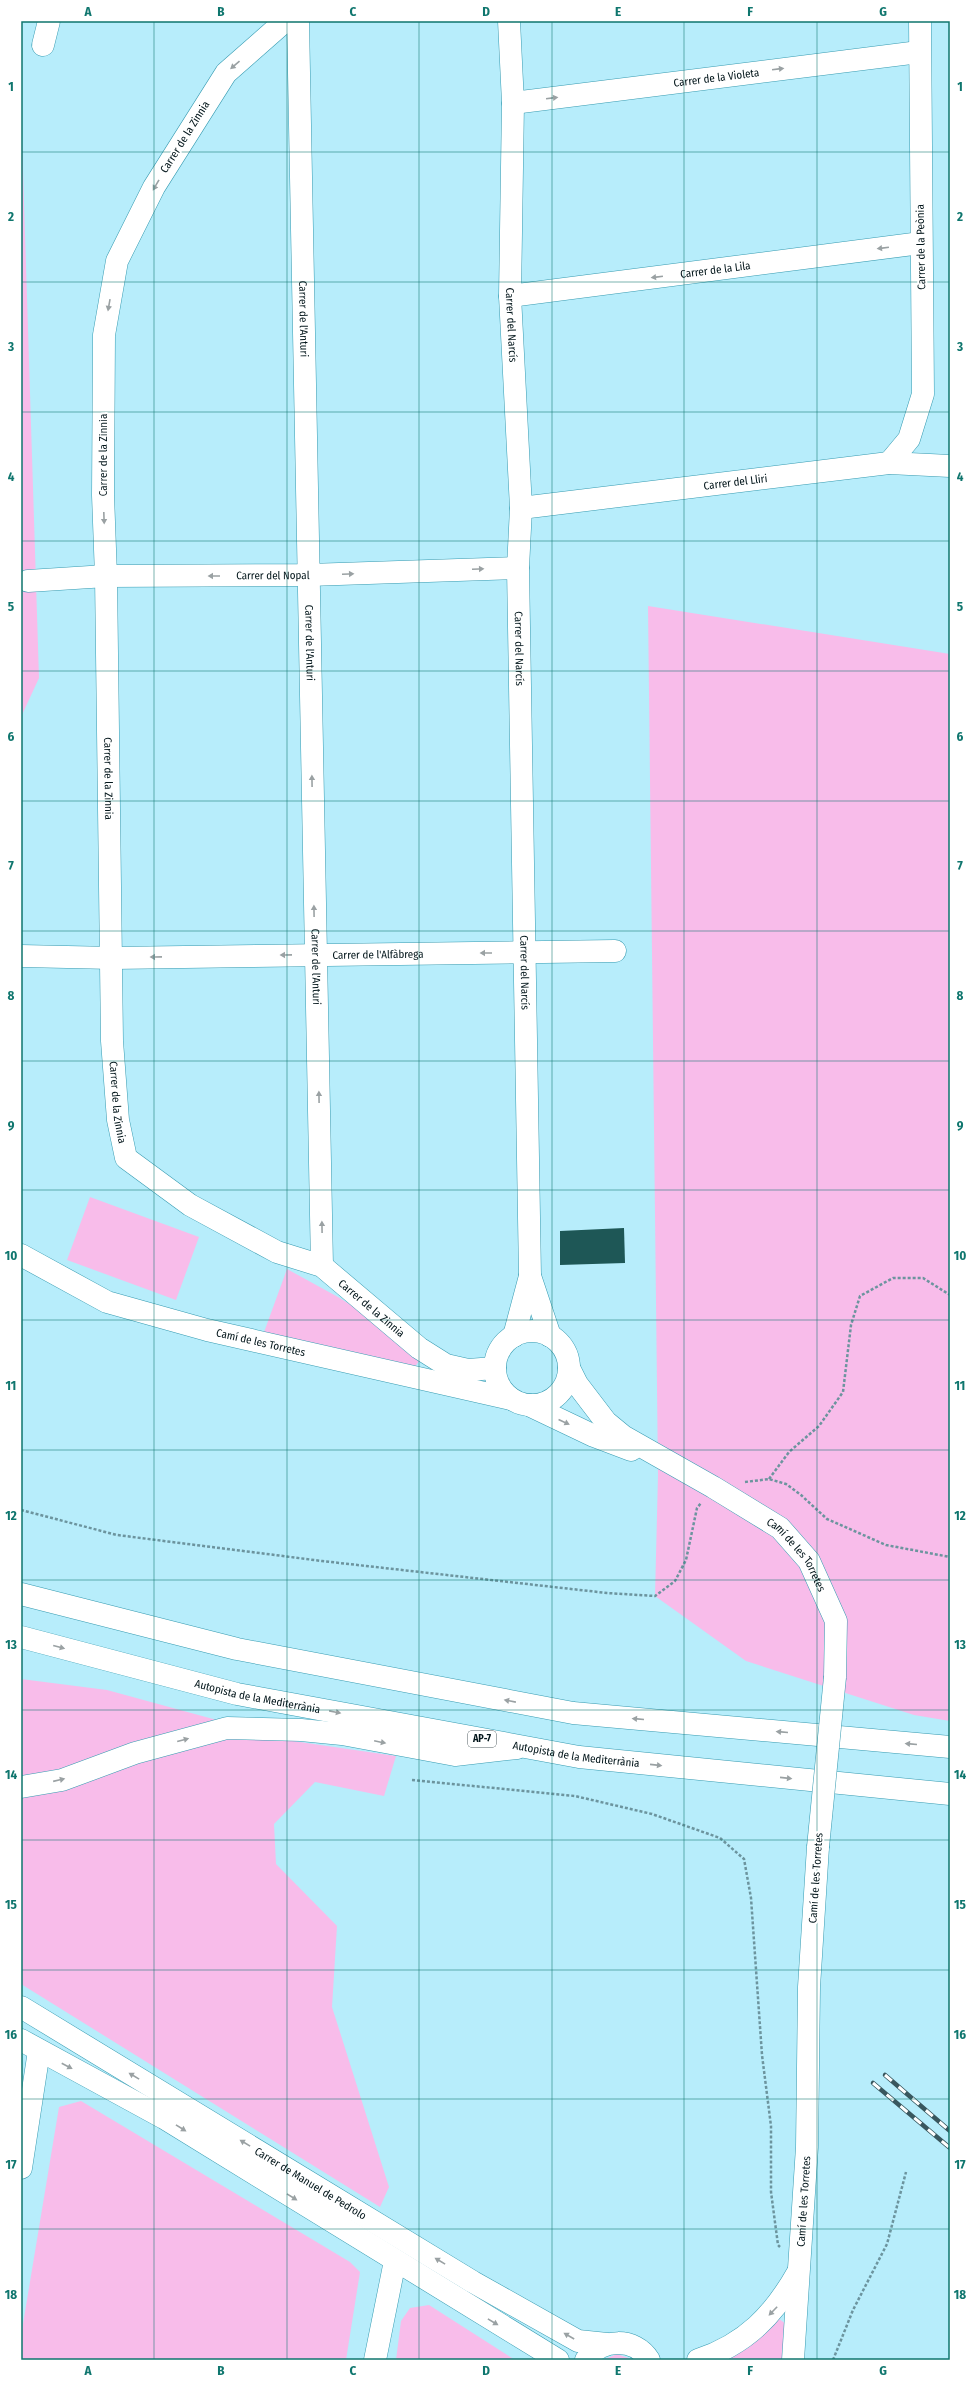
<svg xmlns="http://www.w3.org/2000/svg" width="971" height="2381" font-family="'Fira Sans Condensed',sans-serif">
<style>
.green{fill:#f8bcea}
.building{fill:#1e5756}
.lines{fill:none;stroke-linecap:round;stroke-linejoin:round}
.minor-casing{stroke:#369bb1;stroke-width:23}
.highway-casing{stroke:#369bb1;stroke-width:23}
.path{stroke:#6c949e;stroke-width:2.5;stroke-dasharray:3 2;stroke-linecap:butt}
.minor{stroke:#fff;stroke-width:22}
.highway{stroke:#fff;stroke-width:22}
.rail-casing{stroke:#39575e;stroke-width:4.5}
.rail{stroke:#fff;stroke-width:3;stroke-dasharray:9;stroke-linecap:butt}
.minor-bridge-casing{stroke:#369bb1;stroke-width:23;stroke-linecap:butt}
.minor-bridge{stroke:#fff;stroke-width:22}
.oneway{fill:#9aa1a3}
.grid{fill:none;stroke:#0f766e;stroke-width:1;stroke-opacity:0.55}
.labels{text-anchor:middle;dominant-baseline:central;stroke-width:4;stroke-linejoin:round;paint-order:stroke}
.shield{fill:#fff;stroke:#4e5b5f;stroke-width:1}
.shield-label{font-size:10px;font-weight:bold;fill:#02151a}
.street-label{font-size:11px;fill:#02151a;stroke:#fff}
.neatline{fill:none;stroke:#0f766e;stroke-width:1.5}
.grid-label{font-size:13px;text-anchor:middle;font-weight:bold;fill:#0f766e}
</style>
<rect width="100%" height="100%" fill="#b7edfb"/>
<path class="green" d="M21,107L39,678L21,717Z
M648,606L950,654V1721L914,1715L746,1661L655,1596L658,1475Z
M90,1197L199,1237L176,1300L67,1260Z
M287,1269L338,1297L426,1352L407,1377L263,1335Z
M21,1679L107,1690L293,1741L396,1756L384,1796L315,1782L274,1824L276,1864L337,1926L332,2007L389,2187L380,2207L21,1984Z
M81,2101L350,2262L360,2272L346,2360H21V2336L59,2107Z
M429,2305L515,2360H396L401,2321L410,2308Z
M779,2319L789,2326L785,2360H724L748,2348Z
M617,2354L634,2360H603Z"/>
<path class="building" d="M624,1228L625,1263L560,1265V1231Z"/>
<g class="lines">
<defs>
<g id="minor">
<path id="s1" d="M285,21L226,73L154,187L117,261L104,335L103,495L106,576L112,1041L118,1120L126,1158L190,1205L277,1252L322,1266L419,1348L446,1365L468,1370L495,1368"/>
<path id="s2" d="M298,21L322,1266"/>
<path id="s3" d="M509,21L513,103L510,296L521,508L518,568L530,1276L550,1336"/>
<path d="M43,45L49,21"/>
<path id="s4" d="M513,103L919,52"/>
<path id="s5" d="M510,296L921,243"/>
<path d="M889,463L909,439L923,394L920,21"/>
<path id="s6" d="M521,508L889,463L950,466"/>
<path id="s7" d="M28,581L106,576L309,575L518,568"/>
<path id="s8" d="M21,956L113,958L615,951"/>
<path id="s9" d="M21,1255L107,1302L207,1330L511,1399"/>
<circle cx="532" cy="1368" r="37"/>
<path d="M514,1336L530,1276"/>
<path id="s10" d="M569,1368L577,1384L606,1422L623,1436L713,1487L780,1528L809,1561L836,1621L835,1677"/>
<path d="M529,1405L594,1436L631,1450"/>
<path d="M21,1787L62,1780L135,1753L227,1728L301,1730L342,1734L455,1755L517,1748"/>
<path id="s11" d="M21,2007L473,2282L578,2341L607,2344"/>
<path d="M21,2040L164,2118L558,2360"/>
<path d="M21,2168L39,2051"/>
<path d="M375,2360L395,2261"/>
<path d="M586,2360C601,2338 635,2337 649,2360"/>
<path d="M698,2360C746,2344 774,2315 798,2272"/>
<path id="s12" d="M793,2360L807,2147L809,1987L818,1847"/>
</g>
<g id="highway">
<path d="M21,1594L237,1649L573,1713L950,1747"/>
<path id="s13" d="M21,1637L237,1694L579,1757L950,1794"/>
</g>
</defs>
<use href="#minor" class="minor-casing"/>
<use href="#highway" class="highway-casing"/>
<path class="path" d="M769,1479L789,1452L819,1426L843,1392L851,1325L860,1296L893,1278H923L950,1295
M745,1482L769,1479L786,1484L801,1495L827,1519L886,1545L950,1557
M21,1510L117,1535L322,1561L607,1593L655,1596L675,1581L686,1560L697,1508L701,1503
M412,1780L575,1796L652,1814L720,1838L744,1859L751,1898L762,2055L771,2126V2192L778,2245L780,2247
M833,2360L853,2310L887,2244L906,2172"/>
<use href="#minor" class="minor"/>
<use href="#highway" class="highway"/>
<defs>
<path id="rail" d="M885,2075L950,2131
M873,2083L950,2148"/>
</defs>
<use href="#rail" class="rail-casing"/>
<use href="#rail" class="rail"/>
<defs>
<path id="minor-bridge" d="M818,1847L835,1677"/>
</defs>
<use href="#minor-bridge" class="minor-bridge-casing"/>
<use href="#minor-bridge" class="minor-bridge"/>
</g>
<defs><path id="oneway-solid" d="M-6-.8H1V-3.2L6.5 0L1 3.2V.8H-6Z"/></defs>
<g class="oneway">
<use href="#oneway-solid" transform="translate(235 65) rotate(139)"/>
<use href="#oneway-solid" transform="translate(778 69) rotate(-7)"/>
<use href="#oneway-solid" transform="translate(552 98) rotate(-7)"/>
<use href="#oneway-solid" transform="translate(156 185) rotate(120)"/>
<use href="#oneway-solid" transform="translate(883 248) rotate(173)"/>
<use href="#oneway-solid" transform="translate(657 277) rotate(173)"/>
<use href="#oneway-solid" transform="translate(109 305) rotate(100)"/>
<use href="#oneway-solid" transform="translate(104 518) rotate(88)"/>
<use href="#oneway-solid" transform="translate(478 569) rotate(-2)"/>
<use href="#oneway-solid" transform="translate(348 574) rotate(-2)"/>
<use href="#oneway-solid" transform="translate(214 576) rotate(180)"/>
<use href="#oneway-solid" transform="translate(312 781) rotate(-91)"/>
<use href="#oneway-solid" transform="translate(314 911) rotate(-91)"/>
<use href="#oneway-solid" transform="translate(486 953) rotate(180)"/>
<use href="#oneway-solid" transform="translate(286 955) rotate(179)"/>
<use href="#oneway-solid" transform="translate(156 957) rotate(179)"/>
<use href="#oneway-solid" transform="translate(319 1097) rotate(-91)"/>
<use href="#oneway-solid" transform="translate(322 1227) rotate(-91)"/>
<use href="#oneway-solid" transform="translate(564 1422) rotate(25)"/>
<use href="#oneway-solid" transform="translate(59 1647) rotate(15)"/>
<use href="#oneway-solid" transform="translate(510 1701) rotate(-169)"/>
<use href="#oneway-solid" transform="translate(335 1712) rotate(11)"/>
<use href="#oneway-solid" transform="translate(638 1719) rotate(-175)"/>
<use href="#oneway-solid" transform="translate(782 1732) rotate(-175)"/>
<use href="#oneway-solid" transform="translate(183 1740) rotate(-15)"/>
<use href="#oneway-solid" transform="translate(380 1742) rotate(12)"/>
<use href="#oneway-solid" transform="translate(911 1744) rotate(-175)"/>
<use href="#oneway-solid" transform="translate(656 1765) rotate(6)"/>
<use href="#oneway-solid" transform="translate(786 1778) rotate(6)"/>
<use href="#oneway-solid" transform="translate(59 1780) rotate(-13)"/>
<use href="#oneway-solid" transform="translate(67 2066) rotate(28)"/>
<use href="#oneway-solid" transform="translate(134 2076) rotate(-149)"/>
<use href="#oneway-solid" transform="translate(181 2128) rotate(32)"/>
<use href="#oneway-solid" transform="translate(245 2143) rotate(-149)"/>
<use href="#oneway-solid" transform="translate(292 2197) rotate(32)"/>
<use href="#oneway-solid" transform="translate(440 2261) rotate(-149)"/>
<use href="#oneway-solid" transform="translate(773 2311) rotate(134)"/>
<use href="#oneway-solid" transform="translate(493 2322) rotate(31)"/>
<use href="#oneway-solid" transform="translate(569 2336) rotate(-150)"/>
</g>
<path class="grid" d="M154,21V2360M287,21V2360M419,21V2360M552,21V2360M684,21V2360M817,21V2360M21,152H950M21,282H950M21,412H950M21,541H950M21,671H950M21,801H950M21,931H950M21,1061H950M21,1190H950M21,1320H950M21,1450H950M21,1580H950M21,1710H950M21,1840H950M21,1970H950M21,2099H950M21,2229H950"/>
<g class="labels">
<rect class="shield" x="468" y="1731" width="28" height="16" rx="3"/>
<g class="shield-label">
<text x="482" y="1739">AP-7</text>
</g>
<g class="street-label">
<text stroke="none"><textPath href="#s4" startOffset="205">Carrer de la Violeta</textPath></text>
<text transform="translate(185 137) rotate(-58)">Carrer de la Zinnia</text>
<text transform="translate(921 247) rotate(-91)">Carrer de la Peònia</text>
<text stroke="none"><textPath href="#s5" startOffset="207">Carrer de la Lila</textPath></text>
<text stroke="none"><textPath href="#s2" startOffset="298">Carrer de l'Anturi</textPath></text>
<text stroke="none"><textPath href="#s3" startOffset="304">Carrer del Narcís</textPath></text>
<text transform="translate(103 455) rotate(-90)">Carrer de la Zinnia</text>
<text stroke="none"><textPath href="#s6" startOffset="216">Carrer del Lliri</textPath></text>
<text stroke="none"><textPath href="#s7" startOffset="245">Carrer del Nopal</textPath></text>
<text stroke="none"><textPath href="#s2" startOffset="622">Carrer de l'Anturi</textPath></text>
<text stroke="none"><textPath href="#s3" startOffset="628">Carrer del Narcís</textPath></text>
<text stroke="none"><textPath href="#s1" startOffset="815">Carrer de la Zinnia</textPath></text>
<text stroke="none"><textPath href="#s8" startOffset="357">Carrer de l'Alfàbrega</textPath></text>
<text stroke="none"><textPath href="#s2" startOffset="946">Carrer de l'Anturi</textPath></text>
<text stroke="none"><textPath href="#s3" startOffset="952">Carrer del Narcís</textPath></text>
<text stroke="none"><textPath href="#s1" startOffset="1139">Carrer de la Zinnia</textPath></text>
<text stroke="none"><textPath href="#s1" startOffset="1486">Carrer de la Zinnia</textPath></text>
<text stroke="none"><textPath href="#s9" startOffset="257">Camí de les Torretes</textPath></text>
<text stroke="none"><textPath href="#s10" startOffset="301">Camí de les Torretes</textPath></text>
<text stroke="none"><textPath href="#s13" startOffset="244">Autopista de la Mediterrània</textPath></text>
<text stroke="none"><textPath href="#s13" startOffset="568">Autopista de la Mediterrània</textPath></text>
<text transform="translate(816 1878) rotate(-86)">Camí de les Torretes</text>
<text stroke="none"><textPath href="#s11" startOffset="339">Carrer de Manuel de Pedrolo</textPath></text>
<text stroke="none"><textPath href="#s12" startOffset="159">Camí de les Torretes</textPath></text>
</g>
</g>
<rect width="971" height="2381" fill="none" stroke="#ffffff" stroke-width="44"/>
<rect x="22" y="22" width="927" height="2337" class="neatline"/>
<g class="grid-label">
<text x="88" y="16">A</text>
<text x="221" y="16">B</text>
<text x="353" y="16">C</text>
<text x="486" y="16">D</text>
<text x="618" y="16">E</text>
<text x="750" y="16">F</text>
<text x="883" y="16">G</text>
<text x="11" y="91">1</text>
<text x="960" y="91">1</text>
<text x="11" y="221">2</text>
<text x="960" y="221">2</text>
<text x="11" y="351">3</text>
<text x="960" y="351">3</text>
<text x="11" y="481">4</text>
<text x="960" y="481">4</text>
<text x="11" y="611">5</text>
<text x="960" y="611">5</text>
<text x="11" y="741">6</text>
<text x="960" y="741">6</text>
<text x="11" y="870">7</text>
<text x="960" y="870">7</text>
<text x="11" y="1000">8</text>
<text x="960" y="1000">8</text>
<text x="11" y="1130">9</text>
<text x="960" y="1130">9</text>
<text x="11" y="1260">10</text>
<text x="960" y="1260">10</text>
<text x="11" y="1390">11</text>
<text x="960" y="1390">11</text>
<text x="11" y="1520">12</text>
<text x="960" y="1520">12</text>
<text x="11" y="1649">13</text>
<text x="960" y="1649">13</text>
<text x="11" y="1779">14</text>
<text x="960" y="1779">14</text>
<text x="11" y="1909">15</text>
<text x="960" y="1909">15</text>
<text x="11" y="2039">16</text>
<text x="960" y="2039">16</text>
<text x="11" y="2169">17</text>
<text x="960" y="2169">17</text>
<text x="11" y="2299">18</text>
<text x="960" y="2299">18</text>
<text x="88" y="2375">A</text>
<text x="221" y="2375">B</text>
<text x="353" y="2375">C</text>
<text x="486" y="2375">D</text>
<text x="618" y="2375">E</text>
<text x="750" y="2375">F</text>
<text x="883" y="2375">G</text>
</g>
</svg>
